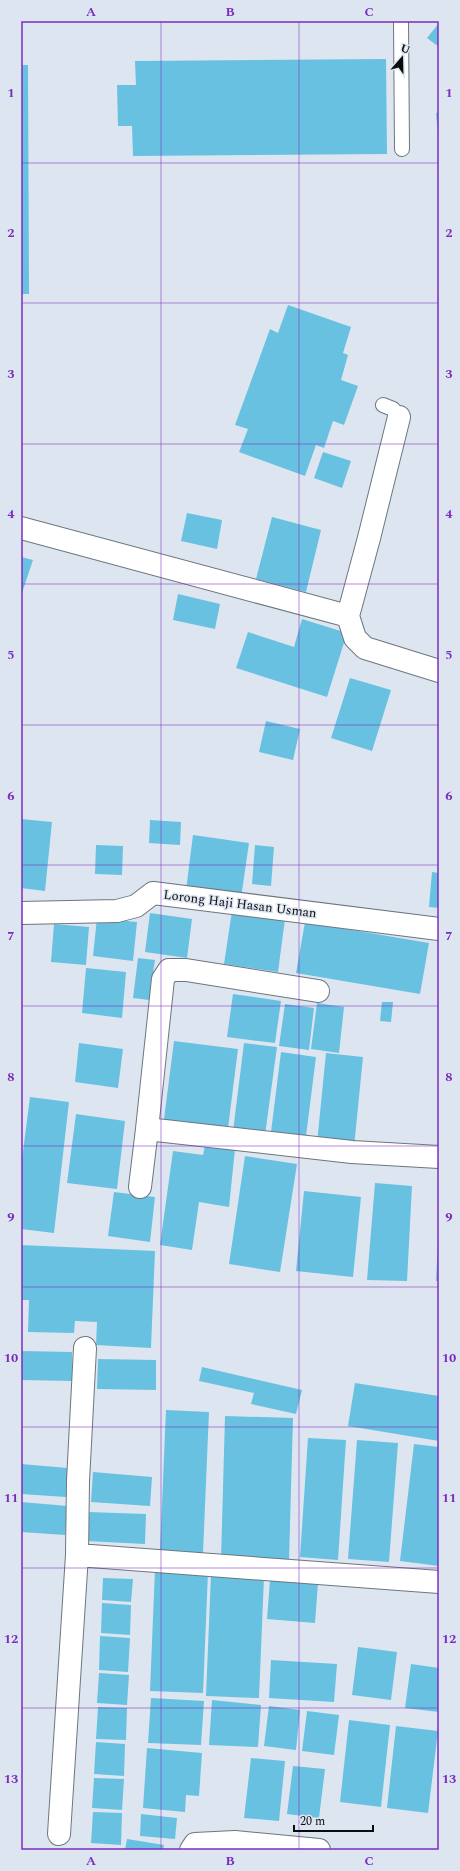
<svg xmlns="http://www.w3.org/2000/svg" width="460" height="1871" font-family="Spectral,serif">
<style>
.building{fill:#68c1e1}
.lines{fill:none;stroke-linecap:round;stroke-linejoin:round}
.lane-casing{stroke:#6d767e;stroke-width:16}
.street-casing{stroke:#6d767e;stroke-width:24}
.lane{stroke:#fff;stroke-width:14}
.street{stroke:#fff;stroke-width:22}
.grid{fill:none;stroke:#7b2cbf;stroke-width:1;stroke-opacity:0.55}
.labels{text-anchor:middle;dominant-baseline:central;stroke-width:3;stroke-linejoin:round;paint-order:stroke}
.street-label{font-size:13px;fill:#090c0f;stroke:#dde6f0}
.neatline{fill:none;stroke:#7b2cbf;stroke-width:1.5}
.grid-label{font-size:13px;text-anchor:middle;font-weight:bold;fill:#7b2cbf}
</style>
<rect width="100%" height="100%" fill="#dde6f0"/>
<path class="building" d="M439,23V47L427,38Z
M386,59L387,154L133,156L132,126H118L117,85H136L135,61Z
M21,65H28L29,294H21Z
M439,112V134H438L436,113Z
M288,305L351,327L343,353L348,355L341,380L358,386L344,425L333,421L324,448L316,445L305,476L239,452L248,429L235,425L270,329L278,333Z
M323,452L351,461L342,488L314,478Z
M187,513L222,520L217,549L181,541Z
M272,517L321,530L306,592L256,579Z
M21,557L33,560L21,596Z
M178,594L220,604L215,629L173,620Z
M302,619L347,633L327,697L236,668L248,632L294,647Z
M350,678L391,690L372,751L331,738Z
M266,721L300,729L293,760L259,752Z
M21,819L52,822L45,891L21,888Z
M150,820L181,822L180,845L149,843Z
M193,835L249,843L241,898L186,890Z
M96,845L123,846L122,875L95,874Z
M255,845L274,847L271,886L252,884Z
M432,872L439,873V908L429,907Z
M232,911L285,919L278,972L224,964Z
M150,913L192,919L187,958L145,952Z
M97,918L137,922L133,961L93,956Z
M305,922L429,943L420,994L296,973Z
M54,924L89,927L86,965L51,962Z
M138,958L155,960L149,1000L133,998Z
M86,968L126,972L122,1018L82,1013Z
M233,994L281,1001L275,1043L227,1037Z
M382,1002H393L391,1022L380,1021Z
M317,1003L344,1007L339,1053L311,1049Z
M285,1004L314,1008L309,1050L279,1046Z
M174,1041L238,1049L227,1136L163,1127Z
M79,1043L123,1049L118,1088L75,1082Z
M244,1043L277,1047L265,1135L233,1131Z
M281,1052L316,1057L305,1144L270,1140Z
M326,1053L363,1057L354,1147L317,1143Z
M30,1097L69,1102L54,1233L21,1229V1167Z
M76,1114L125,1121L117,1189L67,1183Z
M205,1145L235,1149L229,1207L199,1202L192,1250L160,1245L173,1151L203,1155Z
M245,1156L297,1164L280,1272L229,1264Z
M375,1183L412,1186L407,1281L367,1280Z
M304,1191L361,1197L353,1277L296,1271Z
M114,1192L155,1197L150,1242L108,1236Z
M438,1240H439V1281H436Z
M21,1245L155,1251L151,1348L96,1345L97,1322L75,1321L74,1333L28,1332L29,1300H21Z
M21,1351L72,1352V1381L21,1380Z
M98,1359L156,1360V1390L97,1389Z
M202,1367L302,1390L296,1414L251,1404L254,1393L199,1381Z
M355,1383L439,1396V1441L348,1426Z
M166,1410L209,1412L203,1553L160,1551Z
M225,1416L293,1418L289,1561L221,1559Z
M308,1438L346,1440L338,1560L300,1557Z
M357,1440L398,1443L389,1562L348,1559Z
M414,1444L439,1447V1566L400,1561Z
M21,1464L68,1468L66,1497L21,1494Z
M93,1472L152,1477L150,1506L91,1502Z
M21,1502L68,1506L65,1535L21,1532Z
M88,1512L146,1514L145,1544L86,1541Z
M155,1569L208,1572L203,1693L150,1691Z
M211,1574L264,1577L259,1698L206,1696Z
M103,1578L133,1579L131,1602L102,1600Z
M270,1580L318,1583L315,1623L267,1619Z
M102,1603L131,1605L130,1635L101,1633Z
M100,1636L130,1638L128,1672L99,1670Z
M358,1647L397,1652L391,1700L352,1695Z
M271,1660L337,1664L334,1702L269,1698Z
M411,1664L439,1668V1712L405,1708Z
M99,1673L129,1675L127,1705L97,1703Z
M151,1698L204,1701L201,1745L148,1743Z
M212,1700L261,1705L258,1747L209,1745Z
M269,1706L300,1710L296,1750L264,1746Z
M98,1707L127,1708L126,1740L96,1739Z
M307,1711L339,1715L334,1755L302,1751Z
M349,1720L390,1725L381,1807L340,1802Z
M396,1726L438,1731L428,1813L387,1808Z
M96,1742L125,1744L124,1776L94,1774Z
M147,1748L202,1753L199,1796L186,1795L185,1812L143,1808Z
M251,1758L285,1761L279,1821L244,1818Z
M293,1766L325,1769L319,1818L287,1814Z
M94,1778L124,1779L122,1810L92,1808Z
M93,1812L122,1813L121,1845L91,1843Z
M141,1814L177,1818L175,1839L140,1836Z
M127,1839L164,1845L163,1850H125Z"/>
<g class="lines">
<defs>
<path id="lane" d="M401,21L402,149
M383,405L393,409L399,417"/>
<path id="street" d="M399,417L369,538L348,616L355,638L365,648L439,671
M21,528L348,616
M21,913L117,911L136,906L153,893L439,929
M147,1129L163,979L169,970H186L318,991
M140,1187L147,1129L352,1152L439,1157
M85,1348L78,1481L77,1555L439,1582
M59,1834L77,1555
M191,1850L195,1844L235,1842L319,1850"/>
</defs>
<use href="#lane" class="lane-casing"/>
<use href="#street" class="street-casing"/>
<use href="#lane" class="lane"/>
<use href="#street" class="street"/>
</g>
<path class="grid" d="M161,21V1850M299,21V1850M21,163H439M21,303H439M21,444H439M21,584H439M21,725H439M21,865H439M21,1006H439M21,1146H439M21,1287H439M21,1427H439M21,1568H439M21,1708H439"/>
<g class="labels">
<g class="street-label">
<text transform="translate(240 904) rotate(7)">Lorong Haji Hasan Usman</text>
</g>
</g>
<rect width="460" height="1871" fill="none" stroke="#dde6f0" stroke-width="44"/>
<g transform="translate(402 58) rotate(20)" stroke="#dde6f0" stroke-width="3" paint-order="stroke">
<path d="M0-3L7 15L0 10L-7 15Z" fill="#090c0f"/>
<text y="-6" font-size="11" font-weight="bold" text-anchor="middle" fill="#090c0f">U</text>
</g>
<path d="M294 1825v6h79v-6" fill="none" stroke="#090c0f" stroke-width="2"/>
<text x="300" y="1825" font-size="12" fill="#090c0f" stroke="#dde6f0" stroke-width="3" paint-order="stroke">20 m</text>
<rect x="22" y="22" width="416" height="1827" class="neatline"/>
<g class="grid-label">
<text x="91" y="16">A</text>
<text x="230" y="16">B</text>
<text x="369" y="16">C</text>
<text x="11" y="97">1</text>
<text x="449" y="97">1</text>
<text x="11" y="237">2</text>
<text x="449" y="237">2</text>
<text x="11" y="378">3</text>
<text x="449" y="378">3</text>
<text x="11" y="518">4</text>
<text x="449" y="518">4</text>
<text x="11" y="659">5</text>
<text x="449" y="659">5</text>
<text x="11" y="800">6</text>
<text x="449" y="800">6</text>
<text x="11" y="940">7</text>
<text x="449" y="940">7</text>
<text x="11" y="1081">8</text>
<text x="449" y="1081">8</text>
<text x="11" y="1221">9</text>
<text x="449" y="1221">9</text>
<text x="11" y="1362">10</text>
<text x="449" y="1362">10</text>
<text x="11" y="1502">11</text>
<text x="449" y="1502">11</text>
<text x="11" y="1643">12</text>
<text x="449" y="1643">12</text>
<text x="11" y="1783">13</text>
<text x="449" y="1783">13</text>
<text x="91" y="1865">A</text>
<text x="230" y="1865">B</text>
<text x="369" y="1865">C</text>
</g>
</svg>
